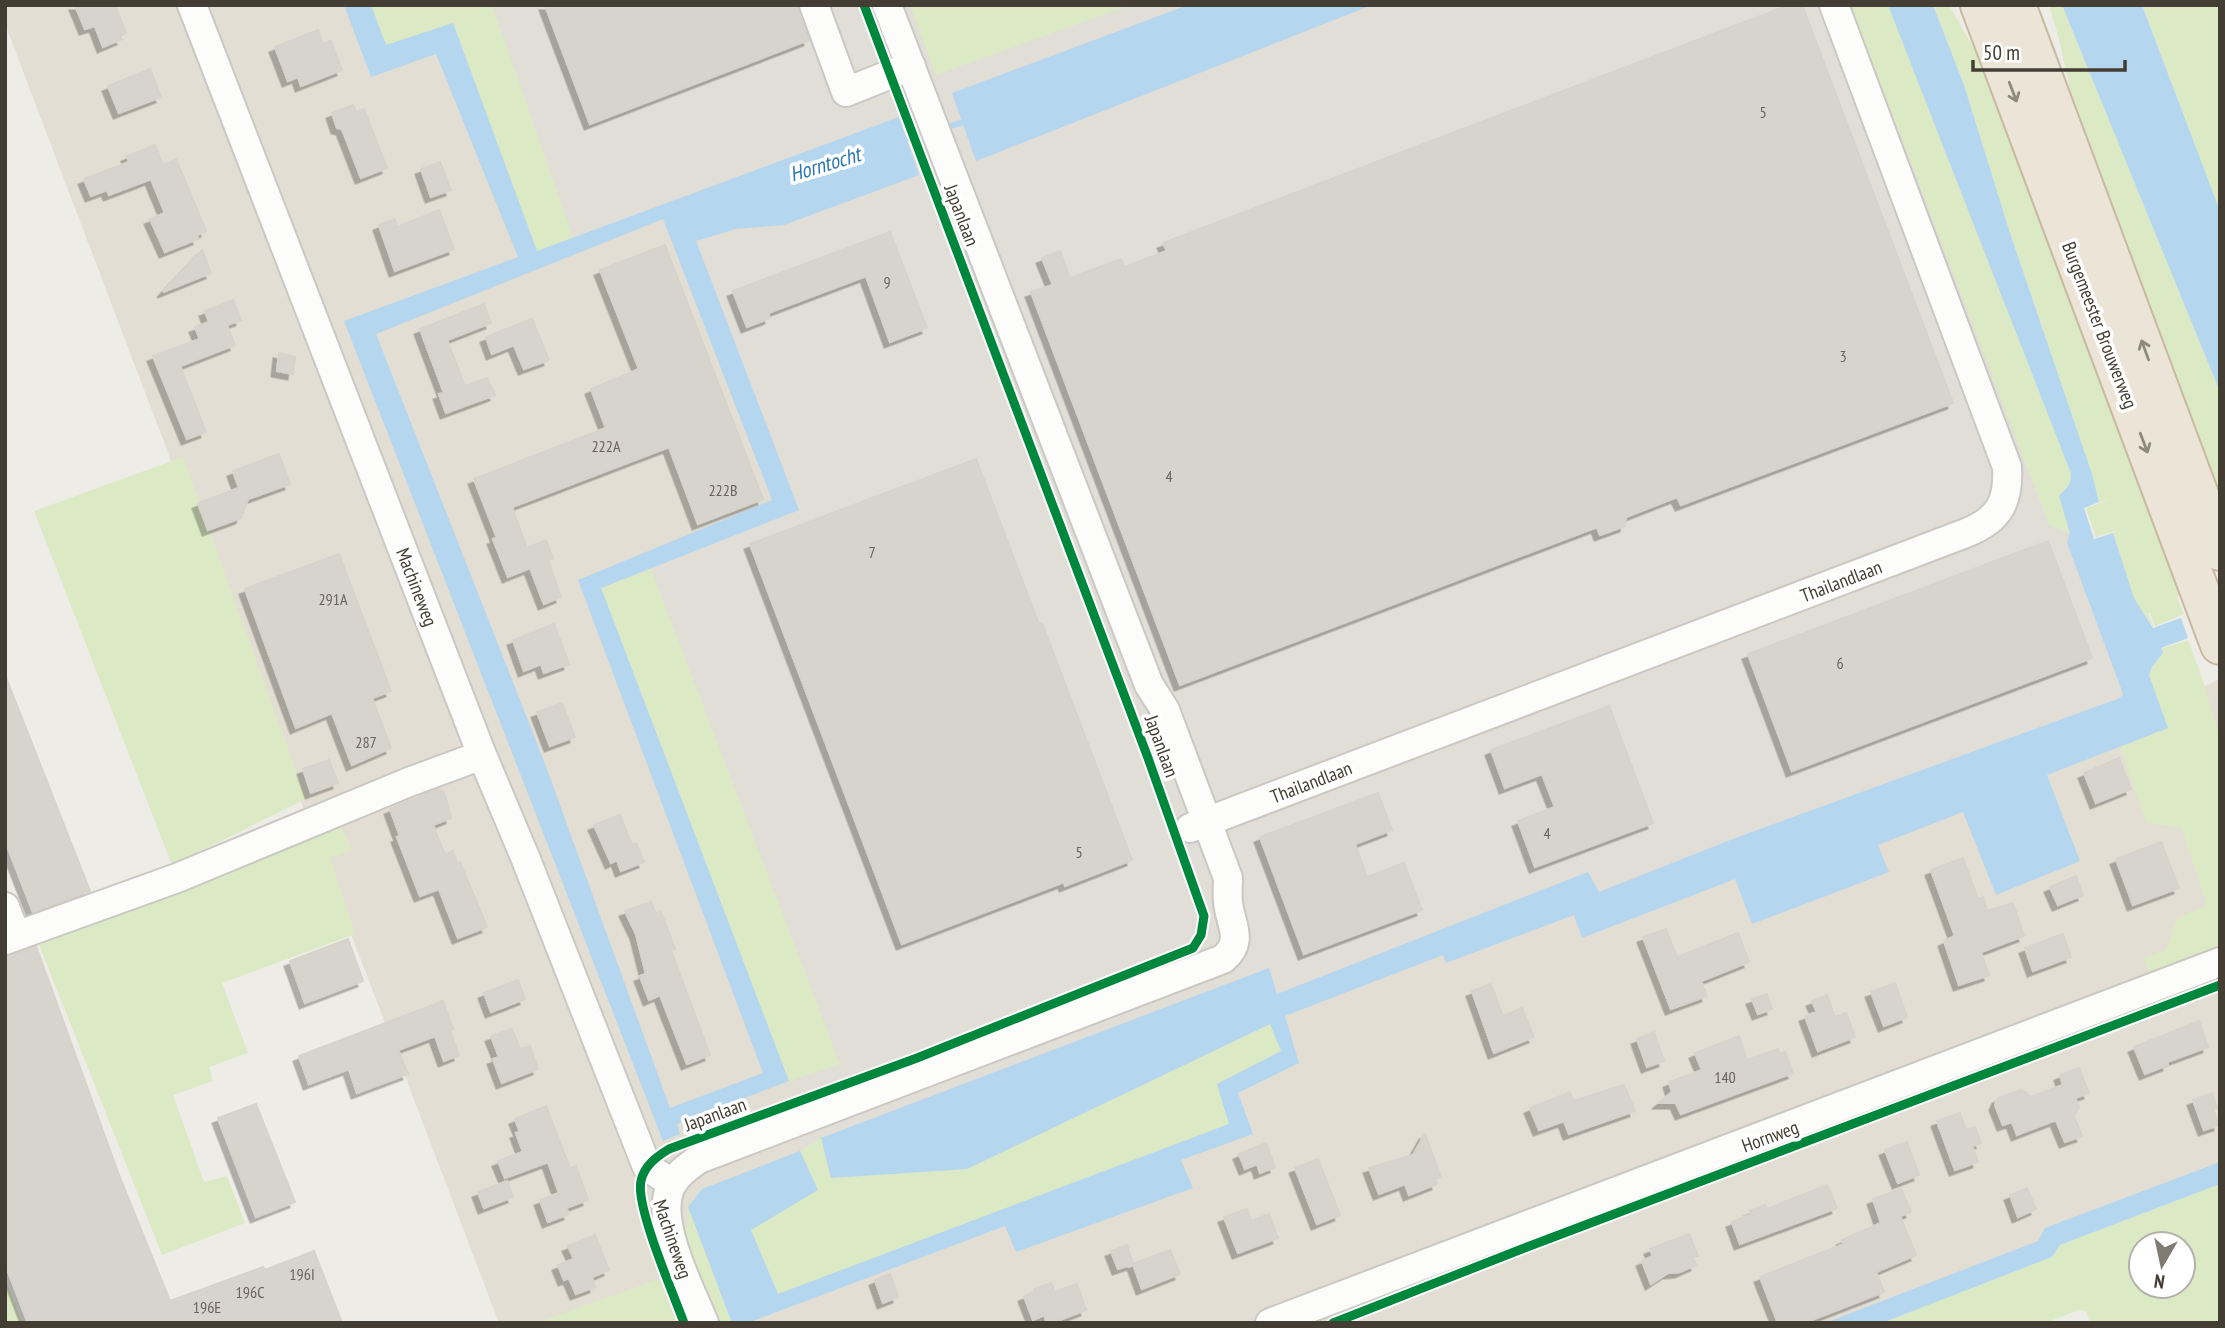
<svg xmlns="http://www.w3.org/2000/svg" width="2225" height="1328" font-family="'PT Sans Narrow',sans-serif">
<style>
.residential{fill:#e3ded3}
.industrial{fill:#e1ddd7}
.green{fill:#dbeac4;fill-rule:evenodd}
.water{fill:#b4d6ee;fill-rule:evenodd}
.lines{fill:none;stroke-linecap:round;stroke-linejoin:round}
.stream{stroke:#b4d6ee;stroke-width:6}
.building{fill:#d7d4ce;stroke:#d6d3cc;stroke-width:2;filter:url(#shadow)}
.minor-casing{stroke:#cac8c2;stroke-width:32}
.highway-casing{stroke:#c7b9a0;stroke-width:42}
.minor{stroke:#fcfcfb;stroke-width:28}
.highway{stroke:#ebe4d7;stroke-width:38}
.cycleway-casing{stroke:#fff;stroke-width:13}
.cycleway{stroke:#00873e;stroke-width:9}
.oneway{stroke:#8f887d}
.labels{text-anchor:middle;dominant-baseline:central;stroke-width:7;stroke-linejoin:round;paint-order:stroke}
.number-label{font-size:16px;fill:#69645a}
.street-label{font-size:19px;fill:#433d33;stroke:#fff}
.water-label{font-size:21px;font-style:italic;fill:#2976b2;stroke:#fff}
</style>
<defs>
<filter id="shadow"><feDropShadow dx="-5.5" dy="5.5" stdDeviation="0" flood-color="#0004"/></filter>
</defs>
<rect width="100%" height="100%" fill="#eeece6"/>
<path class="residential" d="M5,5H365L448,38L668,206L2139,716L2220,679V1175L1848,1323H499L5,24Z"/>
<path class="industrial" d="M365,5H1910L2074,519L2139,716L799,1176L796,1050L627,570L786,508L667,207L530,258L449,38Z"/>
<path class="green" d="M371,5H492L573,237L537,251L453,23L386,45Z
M910,5H1130L936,75Z
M1851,5H1888L2070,471C2073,483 2067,488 2059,496L2070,533L2049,525Z
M1933,5H1949L1982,62L2180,595L2177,597L2184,614L2155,626L2150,613H2148L2154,628L2133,598L2113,533L2118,530L2096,537L2086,508L2109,500L2099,502L2092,474L2010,233L1964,85Z
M2049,5H2062L2220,392V492L2070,89L2059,39Z
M2142,5H2220V211Z
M183,457L306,799L172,865L34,511Z
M651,569L840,1064L789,1081L601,588Z
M2188,640L2203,680L2220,739V954L2152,978L2144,958L2166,950L2177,918L2207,906L2182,828L2146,823L2120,747L2168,728L2148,675L2152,667L2163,654L2161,649Z
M336,817L352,850L330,858L355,934L222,983L248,1053L209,1067L213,1081L173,1095L204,1182L227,1176L245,1223L162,1255L36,937Z
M1271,1024L1281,1051L1217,1084L1229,1124L778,1294L750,1230L818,1190L800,1151L821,1138L831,1178L967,1169Z
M2220,1184V1323H2090L2086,1311L2079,1310L2045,1323H1882L2052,1257L2060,1245ZM2141,1244H2183V1286H2141Z
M688,1207L732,1323H717L683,1235L682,1228H687Z
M5,1278L22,1323H5Z
M659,1279L676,1323H536Z"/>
<path class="water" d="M344,5H371L386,45L453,23L537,251L899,117L919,175L784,225L736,229L696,241L799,510L601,588L789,1081L677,1124L680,1134L663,1141L344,321L518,257L436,54L371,77ZM663,219L772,500L578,580L763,1073L670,1108L544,761L376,334Z
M1188,5H1372L976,161L952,93Z
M1888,5H1933L1964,85L2010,233L2092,474L2099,502L2084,508L2094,539L2113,533L2134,598L2153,628L2181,618L2188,638L2161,648L2163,653L2152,667L2149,675L2168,728L2047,775L2080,861L1996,895L1963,812L1878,845L1889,872L1752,924L1735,879L1582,938L1574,915L1446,963L1443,955L1285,1016L1299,1063L1238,1093L1253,1134L1181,1160L1193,1188L1016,1252L1005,1226L753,1321V1323H732L688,1207L702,1189L800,1151L818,1190L751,1230L778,1294L1229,1124L1217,1084L1281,1051L1270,1024L967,1169L831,1178L821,1138L1269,968L1277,994L1588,872L1599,892L1738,837L2120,698L2123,694L2122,691L2067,543L2070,533L2059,496C2067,488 2073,483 2070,471Z
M2062,5H2142L2220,211V392Z
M2220,1162V1184L2060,1245L2052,1257L1882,1323H1825L2038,1241L2045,1228Z"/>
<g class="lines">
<path class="stream" d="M944,128L970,120
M900,141L930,133"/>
</g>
<path class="building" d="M75,5H115L126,33L120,36L122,39L103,47L95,26L85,29Z
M545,5H798L809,40L590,124Z
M1789,5H1802L1953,403L1681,505L1677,497L1626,517L1625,526L1600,535L1597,527L1180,685L1031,292L1053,285L1042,258L1060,251L1070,278L1121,259L1124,267L1167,251L1163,243Z
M318,30L323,44L331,41L342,70L301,86L298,77L288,81L275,47Z
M150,69L161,97L119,113L108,86Z
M353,105L356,112L364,109L387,168L361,178L342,129L337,128L332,113Z
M155,145L163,165L176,159L206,231L197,235L198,239L165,252L150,219L165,213L151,179L109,195L107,190L91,196L84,179L129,162L127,156Z
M440,162L451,190L431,197L421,169Z
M439,210L454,249L395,271L379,225L395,219L397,227Z
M890,232L927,328L890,342L866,276L768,313L770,318L747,327L733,291Z
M665,245L763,499L698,524L669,447L512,507L527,548L546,540L553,558L548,560L561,597L544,604L530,568L508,577L493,539L497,538L474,479L606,428L591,389L639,369L600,270Z
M202,250L211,273L163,292Z
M233,300L241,320L227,325L235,345L180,366L206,432L187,439L153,356L200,339L195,327L209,322L205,311Z
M484,304L491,323L447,340L465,386L487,378L495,395L446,413L439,394L444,393L420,329Z
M532,319L549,360L524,369L514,345L492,354L486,337Z
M279,353L295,357L293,374L277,371Z
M279,454L290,484L248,499L241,518L208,530L198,503L239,488L233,471Z
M976,459L1039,624L1042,623L1132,860L1065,886L1064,882L902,944L750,544Z
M2048,541L2092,658L1792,771L1748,654Z
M339,554L391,691L372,698L391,748L352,765L332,713L296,728L245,589Z
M554,624L569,664L544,673L541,664L524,671L513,640Z
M5,675L90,891L33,912L5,840Z
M562,703L575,737L550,746L537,712Z
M1609,706L1653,823L1535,867L1518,821L1555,807L1542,774L1505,788L1491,750Z
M2119,758L2131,789L2096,803L2084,773Z
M329,760L338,783L311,793L303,769Z
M438,789L444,792L451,818L433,825L445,855L453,851L457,863L460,862L487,927L458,938L439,889L420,896L397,837L400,836L390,809Z
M1378,793L1392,830L1355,844L1367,877L1404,863L1422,910L1304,954L1260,837Z
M620,815L632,845L636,843L644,862L621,871L617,860L611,863L594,825Z
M2161,842L2179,888L2133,905L2116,859Z
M1963,858L1978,899L1983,897L1987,911L2013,903L2024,936L1981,952L1989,975L1959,985L1944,941L1955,936L1931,870Z
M2076,876L2083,895L2058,905L2050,887Z
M651,902L656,914L661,912L675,949L671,950L710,1055L687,1064L660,995L649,1000L640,976L646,974L636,934L625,911Z
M1666,929L1677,957L1738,933L1749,962L1701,981L1707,996L1671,1009L1643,937Z
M2063,934L2071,957L2033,971L2025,948Z
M348,939L363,981L305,1003L290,961Z
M36,946L119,1175L170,1301L263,1267L265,1270L314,1251L342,1323H28L5,1263V956Z
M518,980L525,999L491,1012L484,993Z
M1895,983L1907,1017L1884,1026L1871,992Z
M1491,984L1503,1016L1522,1008L1534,1037L1494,1053L1472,991Z
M1767,994L1772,1009L1758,1014L1752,999Z
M1827,995L1835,1017L1846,1013L1855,1037L1818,1051L1805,1016L1817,1012L1812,1001Z
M443,1001L453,1029L450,1031L459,1055L444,1061L435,1036L398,1050L408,1074L357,1093L349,1069L309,1084L299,1056Z
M2199,1021L2208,1047L2167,1062L2168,1065L2145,1074L2134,1047Z
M512,1029L520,1049L530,1046L538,1069L502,1083L493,1059L499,1057L491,1036Z
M1654,1032L1664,1061L1647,1067L1637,1039Z
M1739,1036L1747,1060L1778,1049L1780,1054L1785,1052L1793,1073L1681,1114L1676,1103H1659L1672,1092L1669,1082L1702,1070L1695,1053Z
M2079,1068L2089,1093L2075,1098L2079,1107L2074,1116L2082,1136L2065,1142L2056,1120L2017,1135L2012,1122L2003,1125L1995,1105L1998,1098L2021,1090L2027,1093L2029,1097L2063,1085L2060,1075Z
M1624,1085L1635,1111L1569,1134L1564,1121L1539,1130L1530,1108L1570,1092L1573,1101Z
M2212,1093L2217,1108L2213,1109L2219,1125L2204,1130L2193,1100Z
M256,1104L295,1202L256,1217L218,1118Z
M546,1106L570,1168L576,1166L588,1200L566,1208L569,1214L548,1222L540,1200L559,1193L548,1162L505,1178L498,1161L523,1152L516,1133L520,1132L515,1119Z
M1960,1113L1966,1130L1975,1127L1981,1143L1972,1146L1978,1162L1955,1170L1937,1121Z
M1425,1134L1441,1177L1435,1179L1437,1184L1409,1195L1405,1184L1379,1194L1369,1168L1413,1155Z
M1907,1142L1919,1175L1898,1183L1885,1150Z
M1266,1143L1275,1167L1260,1173L1257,1164L1245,1169L1239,1154Z
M1318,1159L1340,1215L1317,1224L1295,1168Z
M507,1181L513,1197L484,1208L478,1192Z
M1827,1185L1837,1208L1740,1244L1732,1222L1752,1214L1750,1211L1765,1205L1767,1209Z
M2027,1188L2036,1209L2018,1217L2010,1195Z
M1901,1189L1911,1212L1900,1216L1916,1255L1876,1272L1884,1292L1804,1323H1778L1760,1277L1844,1244L1842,1240L1881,1223L1873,1199Z
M1247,1209L1251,1221L1269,1214L1278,1238L1238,1253L1224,1217Z
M1689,1234L1698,1256L1693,1257L1696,1265L1680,1272L1668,1273L1651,1284L1642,1261L1653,1256L1650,1249Z
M595,1235L609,1270L592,1277L595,1287L576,1294L569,1278L564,1280L558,1265L574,1259L568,1246Z
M1127,1245L1133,1264L1170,1250L1180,1274L1142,1289L1133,1264L1118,1269L1111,1251Z
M890,1274L898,1297L883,1303L875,1280Z
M1051,1283L1055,1292L1077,1284L1086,1310L1052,1323H1047L1044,1315L1033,1320L1024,1296L1035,1292L1034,1289Z"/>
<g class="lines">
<defs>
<path id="minor" d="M192,5L482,755L525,857L647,1167L672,1183
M814,5L846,92L911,66
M1190,828L1966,533C1999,520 2009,502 2007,467L1834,5
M5,907L16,936
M5,940L177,878L409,782L482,755
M704,1323C690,1288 654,1221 671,1186C677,1174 688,1167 699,1159L1223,959C1245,941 1230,924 1228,902C1227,894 1228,886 1228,878L1165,710L1149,685L887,5
M1270,1323L2220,962"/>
<path id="highway" d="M1980,5L2220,645
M2016,5L2220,551"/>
</defs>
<use href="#minor" class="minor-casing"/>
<use href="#highway" class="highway-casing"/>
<use href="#minor" class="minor"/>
<use href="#highway" class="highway"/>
<defs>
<path id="cycleway" d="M684,1323C674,1295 635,1206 641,1181C644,1166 656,1157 669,1149L917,1058L1193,948L1201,935L1204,916L1148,758L864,5
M1333,1323L1527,1247L2220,985"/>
</defs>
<use href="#cycleway" class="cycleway-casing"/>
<use href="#cycleway" class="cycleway"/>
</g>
<defs><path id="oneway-shaft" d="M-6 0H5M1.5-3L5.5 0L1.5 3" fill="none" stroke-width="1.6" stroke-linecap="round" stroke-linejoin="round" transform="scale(1.75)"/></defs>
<g class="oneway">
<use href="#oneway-shaft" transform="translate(2013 92) rotate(69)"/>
<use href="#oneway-shaft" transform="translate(2145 350) rotate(-110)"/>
<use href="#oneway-shaft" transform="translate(2144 443) rotate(69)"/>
</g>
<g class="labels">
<g class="number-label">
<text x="1763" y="112">5</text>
<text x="887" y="282">9</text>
<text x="1843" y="356">3</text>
<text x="606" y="446">222A</text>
<text x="1169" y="476">4</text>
<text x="723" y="490">222B</text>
<text x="872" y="552">7</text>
<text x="333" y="599">291A</text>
<text x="1840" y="663">6</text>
<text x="366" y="742">287</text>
<text x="1547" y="833">4</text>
<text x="1079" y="852">5</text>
<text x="1725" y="1077">140</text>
<text x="302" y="1274">196I</text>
<text x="250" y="1292">196C</text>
<text x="207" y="1307">196E</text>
</g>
<g class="street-label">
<text transform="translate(962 215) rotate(69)">Japanlaan</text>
<text transform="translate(2100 325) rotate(69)">Burgemeester Brouwerweg</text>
<text transform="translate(1841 581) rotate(-21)">Thailandlaan</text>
<text transform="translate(417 587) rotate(69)">Machineweg</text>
<text transform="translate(1162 746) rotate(70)">Japanlaan</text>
<text transform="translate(1311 782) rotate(-21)">Thailandlaan</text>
<text transform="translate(715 1114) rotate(-20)">Japanlaan</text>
<text transform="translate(1770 1136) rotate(-20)">Hornweg</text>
<text transform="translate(673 1239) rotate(71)">Machineweg</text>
</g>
<g class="water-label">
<text transform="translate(825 164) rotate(-17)">Horntocht</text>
</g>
</g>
<rect width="2225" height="1328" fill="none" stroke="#433d33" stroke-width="14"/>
<g transform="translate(2162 1265) rotate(189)"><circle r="33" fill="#ffffff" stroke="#b4b1ad" stroke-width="2"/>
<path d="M0-5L12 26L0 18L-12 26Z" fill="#7f7a72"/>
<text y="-10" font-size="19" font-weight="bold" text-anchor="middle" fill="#433d33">N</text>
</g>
<path d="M1973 60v10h152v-10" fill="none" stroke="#433d33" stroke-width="3.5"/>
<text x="1983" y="60" font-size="21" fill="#433d33" stroke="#ffffff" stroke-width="5" paint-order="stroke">50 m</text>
</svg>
